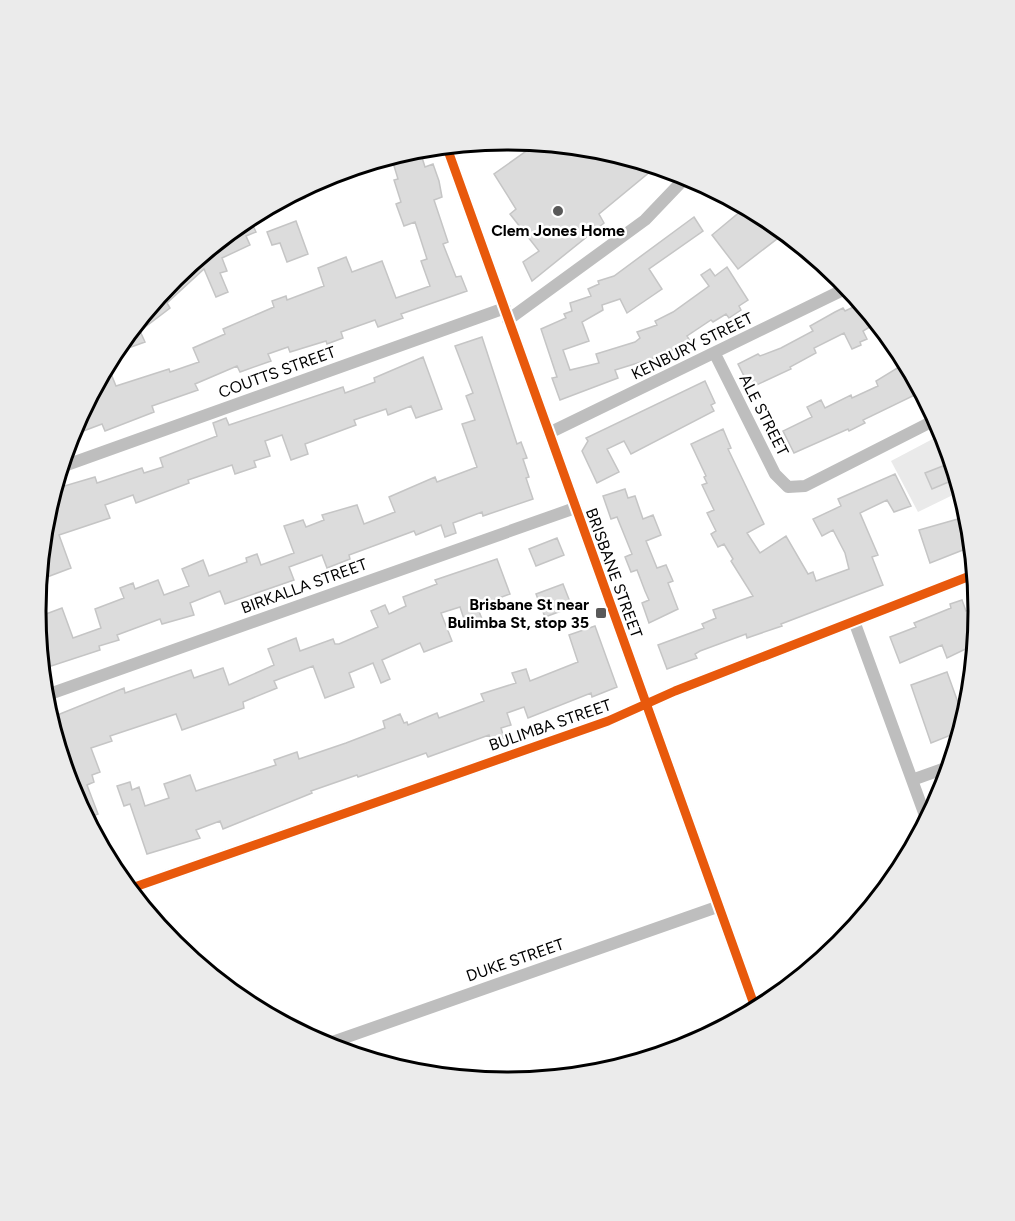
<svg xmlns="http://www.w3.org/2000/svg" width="1015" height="1221" font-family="Figtree,sans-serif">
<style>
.green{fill:#eaeaea}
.building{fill:#dcdcdc;stroke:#c5c5c5;stroke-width:1.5}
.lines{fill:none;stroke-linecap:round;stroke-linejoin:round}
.minor{stroke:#bebebe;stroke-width:12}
.cycleway-casing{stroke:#fff;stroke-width:13}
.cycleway{stroke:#e8590c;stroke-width:9}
.poi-dot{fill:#595959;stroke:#fff;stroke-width:2}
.labels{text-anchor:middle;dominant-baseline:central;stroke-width:5;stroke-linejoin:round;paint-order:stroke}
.poi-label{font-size:16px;font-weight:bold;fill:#000;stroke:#fff}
.street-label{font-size:16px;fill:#000;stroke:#fff}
.rim{fill:none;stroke:#000;stroke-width:3}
</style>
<rect width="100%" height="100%" fill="#fff"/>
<path class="green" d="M944,433L970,519L971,529L957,493L918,512L891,461Z"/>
<path class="building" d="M539,142L600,148L657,166L599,214L604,223L532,281L523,262L539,251L510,214L516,209L494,174Z
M419,148L425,167L433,164L439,181L442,197L434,200L448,242L443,244L456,277L461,276L467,291L401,314L403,318L378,327L375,320L341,332L343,338L327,344L326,341L290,352L288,347L268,354L271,361L240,372L237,366L195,384L198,390L152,406L154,412L105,431L102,424L70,436L107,364L116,386L169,369L170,372L199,362L193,348L225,334L223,329L274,307L272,301L286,296L287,300L324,286L318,268L346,257L352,272L382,261L396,298L430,286L421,261L427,259L415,222L404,226L396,204L401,202L394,180L398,179L391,156Z
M302,188L305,198L280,207L277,201Z
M747,206L770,219L782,235L738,269L712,235Z
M249,217L256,232L246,236L250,245L222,258L227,271L220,273L228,292L216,297L204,269L167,303L170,308L140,331L145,342L131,347L128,340L124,339L174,277Z
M694,217L703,231L649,269L662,289L627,313L620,299L602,305L603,310L582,322L589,341L563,350L570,370L599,363L596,354L635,342L640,338L637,332L657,325L655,321L673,312L709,286L701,275L710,269L715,276L727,267L748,300L739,306L741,310L729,318L726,314L713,322L711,320L687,336L690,341L664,354L666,360L656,364L654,358L615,370L618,378L560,400L552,378L557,377L541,329L566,318L564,314L572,311L570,303L591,296L588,289L599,284L598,281L614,276Z
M296,221L308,254L287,262L280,243L272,245L267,232Z
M862,303L878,322L863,331L867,339L860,342L861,345L852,349L844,333L814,348L816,353L790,367L791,369L750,388L738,364L758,354L760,356L781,348L813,331L810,326L835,312L843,308L845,311Z
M482,337L517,444L521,442L527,458L523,459L529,477L526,478L533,499L483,516L482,512L453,523L456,533L445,537L441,525L416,535L414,531L349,555L350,559L327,568L322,555L289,567L294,580L225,604L220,591L190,603L194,615L162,624L160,619L125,632L117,635L119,640L99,646L100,650L42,669L38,627L41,626L38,617L62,608L73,638L101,628L95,609L124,598L120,588L133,583L135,589L158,580L164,595L189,586L182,569L203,560L209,576L247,562L246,558L257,554L261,565L294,553L284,526L303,520L306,527L324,520L322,515L357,505L364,524L395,512L389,497L435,477L437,482L477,467L462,424L475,420L466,396L473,393L455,346Z
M423,357L442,409L416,418L411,406L388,415L386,409L354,420L356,425L305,444L308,454L291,460L282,435L265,441L270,456L254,461L256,467L235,474L232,465L188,480L189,483L136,503L133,495L105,505L110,518L59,535L71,568L39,580L41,564L46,562L42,551L45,518L54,489L95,477L97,483L142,468L144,473L163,467L160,458L217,436L213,423L226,418L229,425L343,387L345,393L375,382L374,378Z
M907,362L921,390L919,393L863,420L865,423L849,431L848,429L794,453L783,431L812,417L807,407L821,400L825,408L851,395L852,398L878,386L876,381Z
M705,381L715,403L711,405L714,411L631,454L624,441L607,449L619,472L597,483L582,451L588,441L586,438Z
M723,429L731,448L728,449L764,524L747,533L760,553L786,536L808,574L813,572L816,581L849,569L845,553L833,530L822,536L813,519L841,506L838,499L895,474L911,506L894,512L887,500L860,513L878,555L872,557L883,585L781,624L782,626L773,629L747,638L746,634L700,651L695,654L697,658L667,669L658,645L704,628L702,624L716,618L713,610L753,596L731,561L733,559L724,544L718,547L711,534L716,531L707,513L714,510L702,485L707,483L704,477L706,476L691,444Z
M953,462L958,478L932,489L925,473Z
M625,489L628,498L635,496L643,519L653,515L661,535L646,541L657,568L666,565L673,581L668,583L678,609L649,623L642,603L649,600L645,591L637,570L631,572L625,557L632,554L617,517L611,519L603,496Z
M958,519L968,548L930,563L919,530Z
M557,538L564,555L536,566L529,549Z
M497,559L510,594L477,606L482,619L466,625L460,607L441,613L452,641L424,652L420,643L382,660L390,679L381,683L373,663L349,673L354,687L325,698L313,666L274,681L277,688L243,702L244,708L216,718L182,730L176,714L110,736L112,741L91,748L100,772L92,775L94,782L87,785L98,814L95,815L101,834L96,837L72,791L50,718L124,688L125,693L191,670L194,678L223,668L229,685L274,665L268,649L296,638L300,651L333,639L335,644H339L378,627L371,611L385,605L389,614L406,606L403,597L437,584L435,580Z
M563,584L572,607L545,617L536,594Z
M962,600L966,611L976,608L979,614L976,644L947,658L942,645L900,663L890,637L916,627L914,623L951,608L950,604Z
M595,626L617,687L592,697L591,693L528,718L524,707L507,713L511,725L501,728L504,738L491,742L489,735L428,757L426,753L358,777L357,775L311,791L312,793L223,829L220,821L196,830L200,838L147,854L130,804L124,806L117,786L130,782L132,790L139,787L145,806L169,798L164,784L190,775L196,791L276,765L274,760L297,752L299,759L346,743L385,728L383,721L400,714L404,723L407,722L408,725L437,713L439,718L484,701L481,694L516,683L512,673L526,669L530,681L578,662L569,635Z
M947,672L960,708L969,705L961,731L931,743L911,685Z"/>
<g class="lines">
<path class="minor" d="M446,145L756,1010
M508,320L645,220L688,175
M715,354L775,474L788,487L805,486L937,419
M549,433L849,287
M61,467L505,308
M854,621L927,821
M44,696L575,508
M912,780L951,766
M129,889L608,721L675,691L975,574
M324,1045L717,907"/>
<defs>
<path id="cycleway" d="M446,145L756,1010
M129,889L608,721L675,691L975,574"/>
</defs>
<use href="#cycleway" class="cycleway-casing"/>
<use href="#cycleway" class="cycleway"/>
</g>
<g class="poi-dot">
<circle cx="558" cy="211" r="6"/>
<rect x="595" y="607" width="12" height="12" rx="3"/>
</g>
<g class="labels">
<g class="poi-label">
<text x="558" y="230">Clem Jones Home</text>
<text x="589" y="604" text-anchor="end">Brisbane St near<tspan x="589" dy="18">Bulimba St, stop 35</tspan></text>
</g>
<g class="street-label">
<text transform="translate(692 346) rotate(-26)">KENBURY STREET</text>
<text transform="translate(277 372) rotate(-20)">COUTTS STREET</text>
<text transform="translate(764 415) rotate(63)">ALE STREET</text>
<text transform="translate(614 573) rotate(70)">BRISBANE STREET</text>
<text transform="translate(304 586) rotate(-20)">BIRKALLA STREET</text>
<text transform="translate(550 725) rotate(-19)">BULIMBA STREET</text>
<text transform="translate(515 960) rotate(-19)">DUKE STREET</text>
</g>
</g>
<path d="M0 0H1015V1221H0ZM46 611a461 461 0 1 1 922 0a461 461 0 1 1-922 0Z" fill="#ebebeb" fill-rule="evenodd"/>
<path class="rim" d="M46 611a461 461 0 1 1 922 0a461 461 0 1 1-922 0Z"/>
</svg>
